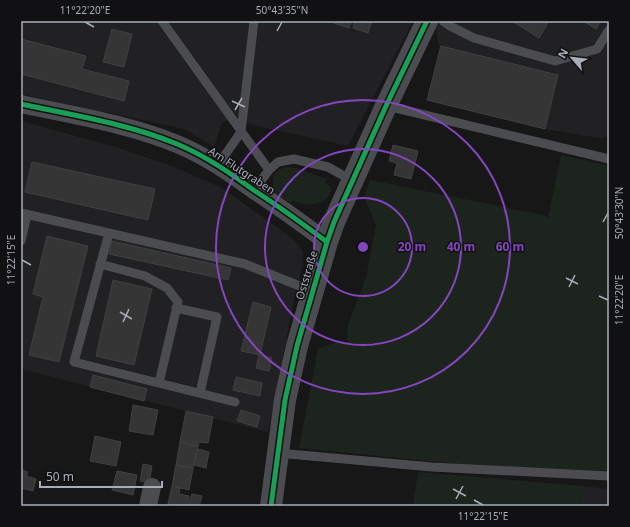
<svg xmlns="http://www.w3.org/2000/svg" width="630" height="527" font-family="'Noto Sans',sans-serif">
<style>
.built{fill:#212123}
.green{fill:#1d241e}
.building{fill:#353536;stroke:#3f4043}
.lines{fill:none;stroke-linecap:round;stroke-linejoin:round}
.service{stroke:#4b4c50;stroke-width:9}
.minor{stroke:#4b4c50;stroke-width:18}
.tertiary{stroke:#4b4c50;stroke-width:22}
.cycleway-casing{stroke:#111113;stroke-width:8}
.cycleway{stroke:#1a9f57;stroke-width:5}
.ticks{fill:none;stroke:#a8adb8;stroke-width:1.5}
.ring{fill:none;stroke:#8446be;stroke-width:2}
.labels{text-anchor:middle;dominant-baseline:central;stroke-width:3;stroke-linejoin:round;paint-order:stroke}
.street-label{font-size:11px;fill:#a8adb8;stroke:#111113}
.centre{fill:#8446be;stroke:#111113;stroke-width:2}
.ring-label{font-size:12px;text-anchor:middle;font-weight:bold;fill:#8446be;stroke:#111113;stroke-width:3;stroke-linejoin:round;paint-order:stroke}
.neatline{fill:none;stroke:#a8adb8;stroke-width:1.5}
.ticks-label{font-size:10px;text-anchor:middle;fill:#a8adb8}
</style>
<rect width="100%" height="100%" fill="#171717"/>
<path class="built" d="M21,21H413L348,146L253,125L235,115L222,123L214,147L184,129L21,94Z
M436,21H609V137L600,138L545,129L427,100L440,46L438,42L435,23Z
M21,121L116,147L172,166L222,188L292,238L303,251L302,267L294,300L268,432L21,369Z
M582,486L609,489V506H580Z"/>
<path class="green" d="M561,155L609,166V350L607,362L609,363V471L480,466L299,448L318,349L337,342L347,343L348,325L366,277L376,225L364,197L370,180L543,215L548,218Z
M287,167L296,168L327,179L325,182L331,187C332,200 316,206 305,204C301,204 297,202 293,200L291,203L275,194C272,180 270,171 287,167Z
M418,472L582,486L580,506H413Z"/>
<path class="building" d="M334,21H351L349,28L334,23Z
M355,21H372L368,33L353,28Z
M512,21H549L539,38Z
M583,21H601L596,29Z
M112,29L132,34L124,67L103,62Z
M21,39L86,56L82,69L129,81L124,101L21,74Z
M441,46L558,75L545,129L427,100Z
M393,145L418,151L411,179L394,175L397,163L389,161Z
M32,162L155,189L148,220L25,192Z
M47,236L88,246L59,362L29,355L43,297L33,294Z
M112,241L231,268L228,280L109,254Z
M113,280L152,289L134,365L96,356Z
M253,302L271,307L260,355L241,351Z
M259,355L272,358L269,371L256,368Z
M93,375L147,389L144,401L90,387Z
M236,377L262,383L260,396L233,390Z
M133,405L158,410L153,435L129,431Z
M241,410L260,416L257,427L237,421Z
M186,411L213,417L208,443L199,442L198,446L180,442Z
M95,436L121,442L116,466L90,461Z
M180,442L198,446L193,468L176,465Z
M198,449L209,452L206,468L194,465Z
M143,464L152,466L149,483L140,481Z
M176,465L193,468L189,490L172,486Z
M21,470L28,472L26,476L36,479L33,491L21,488Z
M117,471L137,475L133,495L112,490Z
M172,486L180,488L179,494L189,496L188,501H190L192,494L202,496L199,506H176L168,504Z"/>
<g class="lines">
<path class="service" d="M162,21L269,170
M443,21L450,26L474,38L555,61L597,49L609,30
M387,106L609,159
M218,165L241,132L254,21
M254,190L269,170L278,162L294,159L328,167L353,181
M21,213L245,264L312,291
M109,233L74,362L235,402
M21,241L27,215
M100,264L145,276L167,288L178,302L159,383
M176,308L217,317L200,393
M278,453L432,467L609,476"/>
<path class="minor" d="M21,104C72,115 129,124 177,144C206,156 230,173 255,191C280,207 303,224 327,242
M148,506L152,487"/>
<path class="tertiary" d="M271,506L285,400L297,346L327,242L334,222L386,106L427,21"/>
<defs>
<path id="cycleway" d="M21,104C72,115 129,124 177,144C206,156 230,173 255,191C280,207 303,224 327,242
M271,506L285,400L297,346L327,242L334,222L386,106L427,21"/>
</defs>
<use href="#cycleway" class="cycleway-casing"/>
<use href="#cycleway" class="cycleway"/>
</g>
<path class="ticks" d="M85,22L94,27M277,31L282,22M232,101L245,107M235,110L242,98M603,222L608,213M22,260L31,265M566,278L578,284M569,287L575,275M599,296L608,300M120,312L132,319M123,322L129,309M453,489L466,496M456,499L463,486M474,500L483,505"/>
<g class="ring">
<circle cx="363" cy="247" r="49"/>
<circle cx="363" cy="247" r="98"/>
<circle cx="363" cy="247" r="147"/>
</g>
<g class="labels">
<g class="street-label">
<text transform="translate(242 170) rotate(33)">Am Flutgraben</text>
<text transform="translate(306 275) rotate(-73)">Oststraße</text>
</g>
</g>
<circle cx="363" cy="247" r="6" class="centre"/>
<g class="ring-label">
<text x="412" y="251">20 m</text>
<text x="461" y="251">40 m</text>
<text x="510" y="251">60 m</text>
</g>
<rect width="630" height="527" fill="none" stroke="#111113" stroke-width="44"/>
<g transform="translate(572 58) rotate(298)" stroke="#111113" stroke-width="3" paint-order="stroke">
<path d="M0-3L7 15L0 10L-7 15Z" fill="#a8adb8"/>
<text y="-6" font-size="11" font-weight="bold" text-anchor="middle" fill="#a8adb8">N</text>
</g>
<path d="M40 481v6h122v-6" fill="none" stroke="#a8adb8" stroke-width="2"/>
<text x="46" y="481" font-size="12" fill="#a8adb8" stroke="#111113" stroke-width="3" paint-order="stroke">50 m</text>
<rect x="22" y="22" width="586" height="483" class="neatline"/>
<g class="ticks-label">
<text x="85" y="14">11°22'20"E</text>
<text x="282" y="14">50°43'35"N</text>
<text transform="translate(619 213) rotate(-90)" y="4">50°43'30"N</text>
<text transform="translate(11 260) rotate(-90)" y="4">11°22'15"E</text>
<text transform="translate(619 300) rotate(-90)" y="4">11°22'20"E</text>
<text x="483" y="520">11°22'15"E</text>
</g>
</svg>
